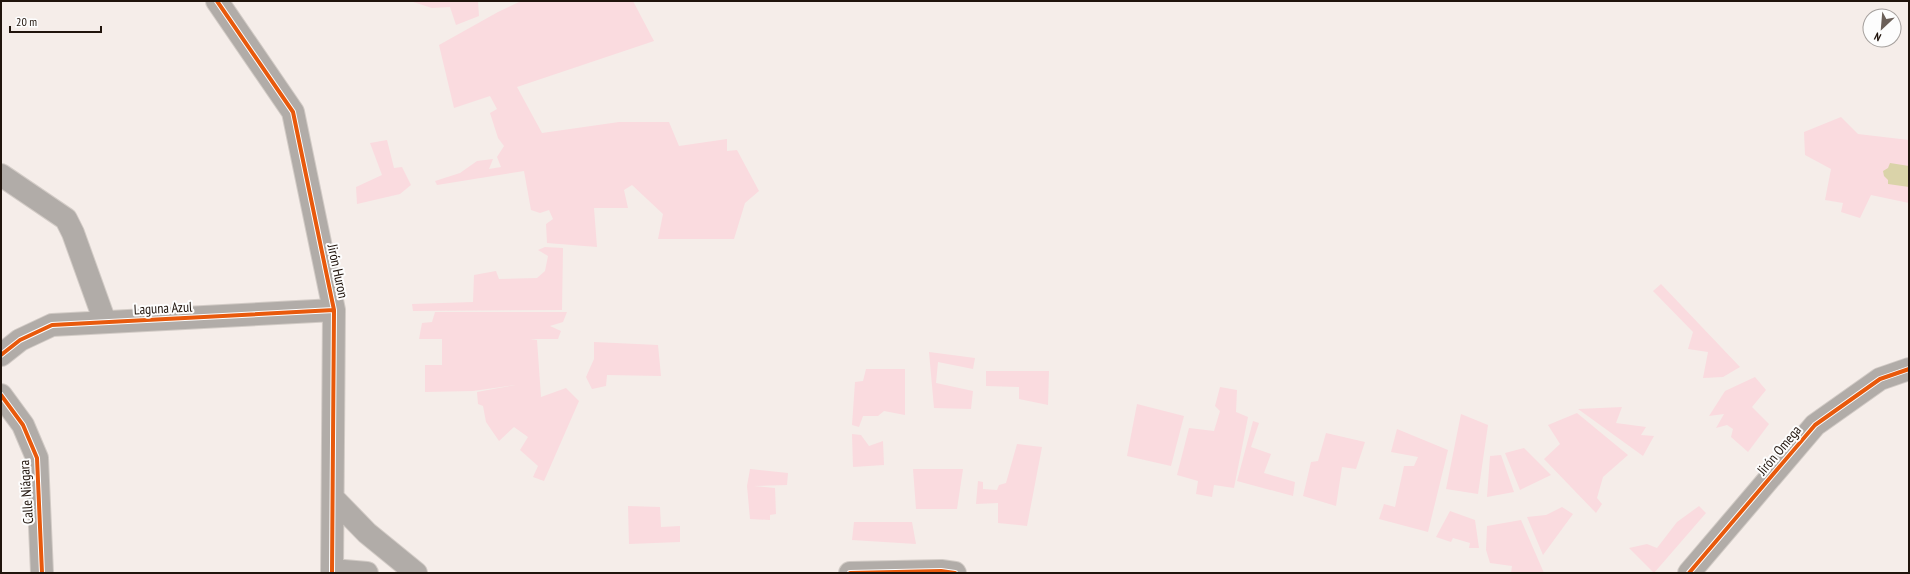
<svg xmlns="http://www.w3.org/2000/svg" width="1910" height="574" font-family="'PT Sans Narrow',sans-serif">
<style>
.green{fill:#fadbdf}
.water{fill:#dad3a9}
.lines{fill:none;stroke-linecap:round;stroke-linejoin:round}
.minor-casing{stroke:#d2cbc6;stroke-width:24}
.minor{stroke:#b1aca8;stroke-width:22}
.cycleway-casing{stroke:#fdfdfd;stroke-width:6}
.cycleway{stroke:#e8590c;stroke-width:4}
.labels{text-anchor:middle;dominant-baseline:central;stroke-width:4;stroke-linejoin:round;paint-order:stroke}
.street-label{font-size:14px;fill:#20140c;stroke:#fdfdfd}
</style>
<rect width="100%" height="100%" fill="#f5ede9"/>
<path class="green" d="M410,1H478L479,16L456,25L450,7L432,8Z
M521,1H633L654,41L517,87L542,133L619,122H669L679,146L727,139V151L737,150L759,191L745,203L734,239H658L663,214L632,185L624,190L628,208H594L597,247L547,243L546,224L553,219L549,210L540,213L531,210L524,171L437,185L435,181L460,173L477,161L493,159L489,169L501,167L497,157L504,146L498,138L490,113L497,109L490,96L454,108L439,45L498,12Z
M1841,117L1858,134L1909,140V203L1871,195L1860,218L1841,212L1843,203L1825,200L1831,169L1805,155L1804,132Z
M387,140L394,168L402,167L411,185L400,194L357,204L356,187L382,175L370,143Z
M545,247L563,248L562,310L413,311L412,304L473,302L474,275L496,271L499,279L537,278L545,271L548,256L538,250Z
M1661,284L1740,367L1723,377L1703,378L1708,352L1688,349L1693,332L1653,291Z
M435,312H567L563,322L550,326L561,331L558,339H530L537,340L541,397L566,388L579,401L544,481L533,477L538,466L520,450L528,437L514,427L499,441L486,422L483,406L478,404L477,392L515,385L473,391L425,392V365H442V339H419L422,323L432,322Z
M594,342L658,345L661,376L607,375L606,386L592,389L586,377L594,359Z
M929,352L975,358L973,369L938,362L936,383L973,391L971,409L934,408Z
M866,369H905V415L884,411L878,416H863L859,427L852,425L855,382L863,381Z
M986,371H1049L1048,405L1019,399V387L986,386Z
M1755,377L1766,390L1752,407L1769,424L1748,452L1731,437L1733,429L1727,425L1716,428L1724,414L1709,416L1725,391Z
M1220,387L1237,390L1236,412L1248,417L1234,488L1214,485L1212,497L1196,494L1198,481L1177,475L1189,428L1214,431L1220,411L1215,406Z
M1137,404L1184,416L1171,466L1127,456Z
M1622,407L1616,423L1646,427L1641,435L1654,436L1643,456L1578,409Z
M1577,413L1628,455L1603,477L1597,498L1602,504L1596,513L1544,459L1560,444L1548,425Z
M1461,414L1488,425L1478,494L1446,489Z
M1253,421L1259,423L1251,447L1271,454L1264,473L1295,482L1293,496L1237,481Z
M1397,429L1448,450L1428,532L1379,519L1384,504L1395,507L1404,466H1414L1418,457L1391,452Z
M1326,433L1365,442L1356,469L1342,467L1336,506L1303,496L1311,462L1318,461Z
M852,434L861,435L869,446L883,441L884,465L853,467Z
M1017,444L1042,447L1027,526L998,523V503L976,504L978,481L983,482V489L997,490L999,485L1006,483Z
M1524,448L1551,475L1520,490L1505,453Z
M1501,455L1514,492L1487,497L1490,456Z
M750,469L788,473L787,485L754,486L775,488L776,514L770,515V520L750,519L747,486Z
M913,469H963L957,509H916Z
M628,506L660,507L661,527L680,526V542L629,544Z
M1699,506L1706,513L1654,573L1629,548L1647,544L1657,548L1677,522Z
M1562,507L1573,514L1543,555L1527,517L1546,515Z
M1450,511L1475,520L1479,548H1469L1470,543L1453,538L1451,542L1436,537Z
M1521,520L1544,573H1511L1512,566L1490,563L1486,550L1487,526Z
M854,522H912L916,544L852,540Z"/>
<path class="water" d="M1890,163L1909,166V187L1888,184V180L1884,176L1883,171L1888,168Z"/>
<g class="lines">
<defs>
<path id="minor" d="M217,1L293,112L334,310L332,573
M1,175L66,219L73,233L105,322
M1,355L20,340L52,325L334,310
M1,395L23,425L37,458L42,573
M333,498L367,533L416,573
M332,570L367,573
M850,573L941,571L955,573
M1689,573L1815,425L1880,379L1909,369"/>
</defs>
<use href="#minor" class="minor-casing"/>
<use href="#minor" class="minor"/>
<defs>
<path id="cycleway" d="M217,1L293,112L334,310L332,573
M1,355L20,340L52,325L334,310
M1,395L23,425L37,458L42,573
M850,573L941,571L955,573
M1689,573L1815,425L1880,379L1909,369"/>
</defs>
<use href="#cycleway" class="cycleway-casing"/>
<use href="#cycleway" class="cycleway"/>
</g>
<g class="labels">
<g class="street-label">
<text transform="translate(338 271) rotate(78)">Jirón Huron</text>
<text transform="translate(163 308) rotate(-3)">Laguna Azul</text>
<text transform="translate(1779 450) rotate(-50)">Jirón Omega</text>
<text transform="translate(26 492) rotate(-94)">Calle Niágara</text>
</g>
</g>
<rect width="1910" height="574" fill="none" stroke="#20140c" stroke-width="4"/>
<g transform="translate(1882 28) rotate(206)"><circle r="19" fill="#fdfdfd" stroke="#a5a09d"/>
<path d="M0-3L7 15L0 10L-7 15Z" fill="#6b6059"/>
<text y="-6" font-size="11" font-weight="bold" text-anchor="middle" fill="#20140c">N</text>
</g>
<path d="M10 26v6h91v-6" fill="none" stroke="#20140c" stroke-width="2"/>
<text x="16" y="26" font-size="12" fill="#20140c" stroke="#fdfdfd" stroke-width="3" paint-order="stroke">20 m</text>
</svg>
